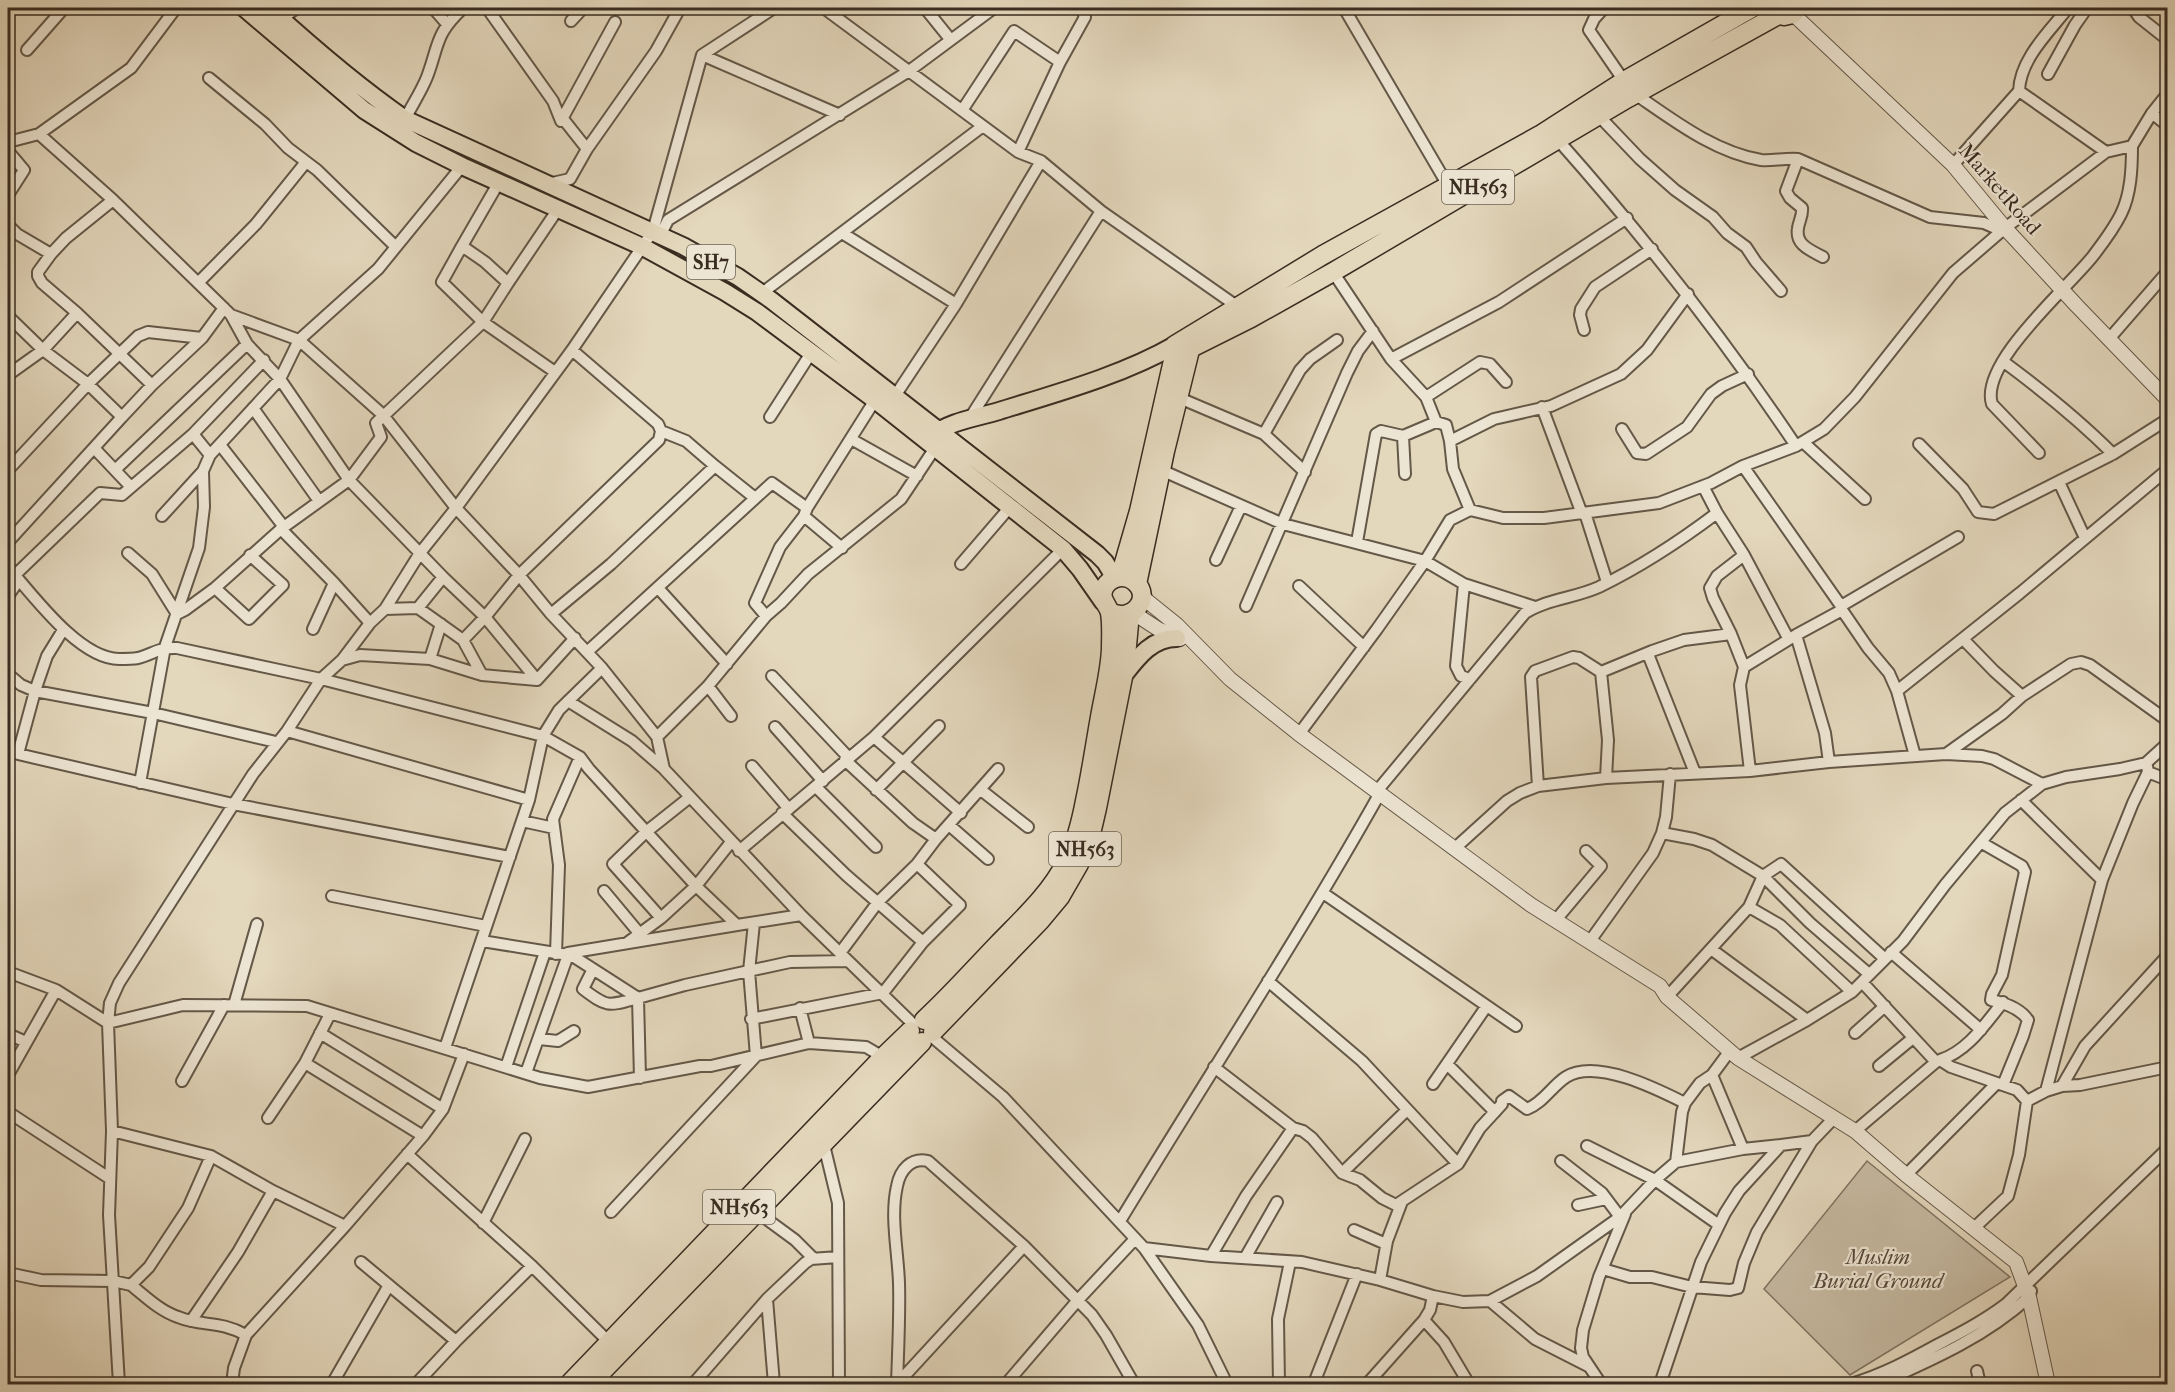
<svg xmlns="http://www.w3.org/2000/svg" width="2175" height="1392" font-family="'IM FELL French Canon',serif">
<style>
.green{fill:#c6baa2;stroke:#807462;stroke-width:1.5}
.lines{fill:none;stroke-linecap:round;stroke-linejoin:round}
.minor-casing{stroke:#645848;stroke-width:14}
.tertiary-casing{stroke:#645848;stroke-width:16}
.primary-casing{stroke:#392d21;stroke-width:20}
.trunk-casing{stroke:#392d21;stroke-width:21}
.minor{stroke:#ede5d3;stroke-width:10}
.tertiary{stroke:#ede5d3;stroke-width:14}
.primary{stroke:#e3d7bc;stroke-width:16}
.trunk{stroke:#e3d7bc;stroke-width:18}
.labels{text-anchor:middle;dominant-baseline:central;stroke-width:4.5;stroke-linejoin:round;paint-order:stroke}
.shield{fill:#ede5d3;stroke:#6f6456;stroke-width:1.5}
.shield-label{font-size:20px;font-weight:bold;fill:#392d21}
.street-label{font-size:21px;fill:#392d21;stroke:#ede5d3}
.park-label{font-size:21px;font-style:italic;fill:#55493b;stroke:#ede5d3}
</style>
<rect width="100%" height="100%" fill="#e3d7bc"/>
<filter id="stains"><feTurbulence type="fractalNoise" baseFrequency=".00333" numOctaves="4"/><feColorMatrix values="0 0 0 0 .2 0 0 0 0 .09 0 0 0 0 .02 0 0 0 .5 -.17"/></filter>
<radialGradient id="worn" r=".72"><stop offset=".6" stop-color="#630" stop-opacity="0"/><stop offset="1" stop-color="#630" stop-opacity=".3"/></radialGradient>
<path class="green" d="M1867,1161L2010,1277L1850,1375L1764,1289Z"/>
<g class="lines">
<defs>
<path id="minor" d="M433,8L447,24
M487,8L553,101L561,121L564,120L587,149
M925,8L950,39
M1344,8L1450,189
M1604,8L1594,19L1589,30L1624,81
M2133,8L2139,17L2168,40
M825,9L1018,152L1041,161L956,304L895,396
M281,19L297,8
M571,21L583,8
M27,50L64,8
M702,55L840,115
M2048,74L2075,25L2087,8
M209,78L265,124L288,148L317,170L396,247
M2019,91L2106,152
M1635,94C1673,120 1714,152 1761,160C1771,161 1786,158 1798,159L1930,217L1984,223L2002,231
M963,109L1014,31L1060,62
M2152,113L2168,126
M1599,116L1640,159L1675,190L1713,217L1727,233L1746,247L1756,262L1781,291
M405,119C412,105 421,92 427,77C439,45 435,34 463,8
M561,121L615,22
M39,134L131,68L176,8
M1558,140C1644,237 1724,338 1796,446
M8,142L39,134L113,200L231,315L247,344L280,379L349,480L443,577L485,617L537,680
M8,151L24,170L8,195
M1018,152L1060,62L1085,17L1081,8
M1798,159L1786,191L1790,198L1802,208C1803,215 1799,221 1798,228C1795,245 1810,250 1823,257
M1041,161L1101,211L1238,307
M1953,165L2019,91C2020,59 2049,32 2068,8
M499,182L462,246L485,262L508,283L558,209
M548,184L570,179L587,149L656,51L680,8
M8,225L17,234L51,254L66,238L113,200
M842,233L956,304
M660,236L668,220L909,71L994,8
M462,246L442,282L483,322L555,372
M51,254L38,272V276L42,283L77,313L152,385
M1333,272L1391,359L1499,302L1627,218
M198,283L256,224L306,162
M762,293L983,126
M231,315L299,340L378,269L462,166
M8,316L43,350L77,313
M1584,330L1580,315L1581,309L1595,287L1652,249
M2109,339L2168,271
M1391,359L1426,397L1436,422L1446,425L1450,441L1453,469L1470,510
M2004,362C2043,391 2079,420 2113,454
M8,375L43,350L88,384L122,417L8,542
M1177,397L1264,434L1305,472
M1426,397L1480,362L1490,364L1506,382
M1542,407L1582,514
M253,408L319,501
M122,417L152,385L202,338
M770,417L811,353
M970,418L1101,211
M1622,429L1637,453L1646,454L1687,427L1711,394L1722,386L1748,374
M661,431L686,441L715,466
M1264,434L1300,370L1310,359L1337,340
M1403,436L1405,474
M851,439L917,476
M1450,441L1494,419L1551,406L1621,374L1647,350L1688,294
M1803,442L1865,499
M1919,444L1963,489L1978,512L1994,514L2113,454L2168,419
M221,446L284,527
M94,448L130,486
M2039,453L1992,404C1979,363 2069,287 2093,256C2103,243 2114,228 2121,214C2131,194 2132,168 2132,146
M210,455L193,434L264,360
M1743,466L1841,606
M8,470L88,384L138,336L148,332L202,338L224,308
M115,470L247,344
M1161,470L1283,524L1425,561L1464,584L1535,607
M2059,482L2085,538
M1703,486L1717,513L1744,555L1788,638
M807,508L875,400
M1585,513L1607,582
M162,516L203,471L210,455L280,379L299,340L383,415L456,508L519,575L551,614L602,668
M281,529L334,583L370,623
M1357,542L1376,434L1381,431L1403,436L1436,422
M128,553L152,574L177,614L185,610L215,588L281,529L349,480L381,437L376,423L483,322L508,283
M1216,560L1241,506
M961,564L1010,507
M8,567C32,594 79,659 119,659C125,659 132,659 138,658C153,654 160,647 177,648L321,679L543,736L580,757L589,769L696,886L737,925L801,915
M15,575L100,493L122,495L193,434
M1464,584L1456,666L1461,676L1470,679
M1299,586L1364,647
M215,588L249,619L283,585L250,555
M658,588L727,664
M8,596L19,580
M1246,606L1347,373L1358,351L1373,331
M418,608L443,577
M385,609L418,608L463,640L482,675
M1842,610L1841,606L1958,537
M551,614L611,564L715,466L755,498
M766,616L755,603L780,547L804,516
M313,629L334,583
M1731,634L1713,598L1710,588L1717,576L1744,555
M1796,635L1842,610L1868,648L1889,673L1897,691L1915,756
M1963,639L1994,671L2022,696
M463,640L485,617L519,575L659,440L661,431L658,424L572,350
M587,652L772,483L807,508L804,516L842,548
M1648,654L1695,773
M430,659L441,624
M342,660L360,655L430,659L482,675L537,680
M1744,667L1740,685L1750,771
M8,674L21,685L35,691L47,656L63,630
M772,676L849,758
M537,680L575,638
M708,686L731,716
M1897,691L2020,593L2168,469
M568,701L632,741L663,768
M775,727L823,781
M287,731L529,800
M1299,734L1377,629L1425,561L1450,520L1470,510L1503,518H1544L1659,503L1711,483L1743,466L1796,446L1824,429L1855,397L1953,273L2005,228L2106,152L2132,146L2152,113L2168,93
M657,737L708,686L766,616L781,603L808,574L901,499L935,448
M874,737L961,813
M276,742L153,713L35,691L18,754L233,804L510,857
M1946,754L1982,756L1994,759L2042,784
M845,760L913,823L936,839
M752,766L789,809
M2147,766L2148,772L2168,780
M1606,778L1608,740L1601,672L1652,651L1684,640L1731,634L1744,667L1796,635L1825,733L1829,762
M140,783L165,647L199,548L204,507L203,471
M1538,786L1531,677L1535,671L1573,657L1579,658L1601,672
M816,787L876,847
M876,790L939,726
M981,790L1028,827
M1377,791L1525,613C1547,599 1575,598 1599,587C1640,567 1680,541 1717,513
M2021,800L2102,880
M782,813L846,875L923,942
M522,821L554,828
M949,825L988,859
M1662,833L1694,839L1712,845L1763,876L1810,923L1869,974
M1982,843L2022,866L2025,872L2002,975L1992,994L1991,1000C2005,1003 2020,1008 2028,1020L2023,1036L2003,1085
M1454,849L1507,801L1520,793L1538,786L1606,778L1750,771L1829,762L1946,754L2002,714L2022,696L2071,664L2081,662L2090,665L2168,721
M739,851L874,737L1063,549
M604,891L639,933
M1323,893L1516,1026
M332,896L486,926
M1749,907L1780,925L1852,992
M661,918L613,864L646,832L690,797
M1555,921L1601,866L1586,851
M482,941L568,955V953L737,925
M1590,941L1653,853L1662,833L1666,817L1670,774
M627,943L661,918L696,886L731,842
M1711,949L1807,1020
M1891,952L1981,1030
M568,953L638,998L685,985L790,962L847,961
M840,953L878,902L917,864L936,839L998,769
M556,954L559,865L553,819L580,757
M593,969L583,989C608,1008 608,1006 638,998L640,1078
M8,972L56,990
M1268,981L1362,1061L1458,1164L1480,1128L1502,1104V1101L1509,1096L1527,1109C1543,1103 1552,1086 1566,1077C1596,1058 1657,1089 1685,1103L1700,1083L1712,1075L1729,1052
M1862,982L1936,1062L1940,1060L1951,1067L2017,1090L2027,1101L2046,1091L2062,1086L2080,1085L2168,1067
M1667,997L1749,907L1763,876L1781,864L1884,958
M234,1005L257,924
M800,1008L809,1043
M751,1019L883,993L923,942L960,905L917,864
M320,1033L443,1109
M1855,1033L1885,1006
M8,1034L26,1042
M931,1036L1003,1097L1144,1248L1198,1325L1227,1384
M539,1039L558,1041L574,1031
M445,1048L529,800L543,736L559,710L602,668L657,737L664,769L801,915L913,1024
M1738,1058L1807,1020L1852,992L1903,941L1945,885L2005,813L2042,784L2066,777L2120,769L2146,763L2168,743
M1940,1060C1968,1051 1985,1024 2003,1002
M1447,1064L1495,1112
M1879,1066L1913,1038
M506,1067L545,952
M1214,1067L1293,1128L1303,1131L1312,1138L1342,1173L1360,1180L1382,1198L1396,1205L1458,1164
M526,1073L568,955
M8,1075L56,990L108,1023L183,1005L307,1006L540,1078L588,1087L700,1066H711L809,1043L866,1047L883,1057
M1712,1075L1743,1149
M182,1081L224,1005
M1433,1084L1486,1007
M2062,1086L2085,1046L2168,955
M2046,1091L2102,880L2133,803L2148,772
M8,1112L109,1178
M268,1118L305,1063L330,1014
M112,1131L211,1156L273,1191L345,1226L423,1136L305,1063
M1855,1131L1936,1062
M423,1136L443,1109L464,1054
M824,1145L838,1203L839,1384
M1587,1146L1655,1180L1719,1225
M407,1154L532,1266L613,1346
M1561,1161L1602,1193L1620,1217
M1676,1162L1743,1149L1781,1145
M1342,1173L1407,1110
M1906,1175L1996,1084
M1578,1205L1606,1199
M611,1212L756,1056L749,971L754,923
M757,1212L795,1240L814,1259
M1120,1221C1206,1079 1298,939 1380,793
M483,1223L525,1139
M1974,1228L2008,1196L2019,1155L2027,1101
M1354,1230L1386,1244
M1024,1246L1092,1315L1106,1335L1134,1384
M1144,1248L1211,1256L1302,1262L1380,1280L1433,1296L1463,1302L1490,1301L1537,1276L1620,1217L1655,1180L1676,1162L1682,1112L1685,1103
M1211,1256L1246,1196L1293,1128
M1245,1258L1277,1202
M361,1262L456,1341
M1603,1269L1630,1277H1652L1692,1287L1730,1290L1738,1288L1744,1263L1757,1232L1812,1141
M8,1273L41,1280L113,1281L131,1285L149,1267L188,1208L211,1156
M1380,1280L1387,1241L1401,1204
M131,1285C146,1297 160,1311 178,1317C203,1327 219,1320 246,1335
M1433,1296L1430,1310L1424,1320L1444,1342L1469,1384
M767,1299L774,1384
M1490,1301L1535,1339L1588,1366
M191,1321L238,1252L273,1191
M1977,1371L1980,1384
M1314,1383L1357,1274
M119,1384L109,1215L112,1131L108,1023L110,1003L119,983L253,774L287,731L321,679L342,660L370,623L385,609L420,553L456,508L572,350L653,231L702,55L774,8
M232,1384L234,1368L246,1335L345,1226
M332,1384L389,1285
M416,1384L456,1341L532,1266
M693,1384L767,1299L805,1263L811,1259L838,1257
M897,1384C898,1351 900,1317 899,1283C898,1251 890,1217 897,1186C900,1170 911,1157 928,1161L1024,1246L897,1384
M1006,1384L1078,1300L1135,1239
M1279,1384L1278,1319L1290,1262
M1367,1384L1424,1320
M1601,1384L1583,1357L1581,1348L1583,1330L1599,1277L1625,1214
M1660,1384L1701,1262L1725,1213L1739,1191L1781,1145L1812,1141L1834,1118
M1851,1384C1882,1375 1910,1360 1939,1344C1962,1332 1985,1320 2006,1304L2168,1148
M1878,1384C1932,1360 1985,1337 2029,1297L2031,1291"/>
<path id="tertiary" d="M1793,14L1953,165L2005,228L2077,306L2168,400
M1141,596L1177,625L1230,679L1299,734L1531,905L1660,986L1667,997L1738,1058L1855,1131L1906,1175L2016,1262L2029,1297L2048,1384
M1132,612L1158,629L1180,639"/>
<path id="primary" d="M244,8L364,110L416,143L462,166L643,247L725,292L757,312L875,400L1063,549L1080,569L1103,602
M269,8C312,47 357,86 405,119L683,246L738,277L771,300L1097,554L1105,562L1115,578
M931,436C950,421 976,418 999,411C1057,393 1123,375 1175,345
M1124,675C1138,657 1152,638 1177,638"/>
<path id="trunk" d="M1773,8L1776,12L1784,16L1793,14L1798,8
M1181,353L1251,318L1333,272L1628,98L1780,14
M1120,577L1139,511L1174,356L1175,345L1323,255L1540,135L1624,81L1752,8
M1137,584L1165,451L1190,350V342
M924,1020C950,996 973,970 997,945C1022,919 1050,894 1066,862C1076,843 1081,822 1085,801C1091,773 1095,745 1100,717C1104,694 1110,672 1111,649C1111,638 1112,624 1110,613C1108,604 1099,600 1104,588C1110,577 1125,573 1135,582C1153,598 1132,624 1110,612
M933,1032L1040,921L1060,897L1079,864L1090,838L1097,808L1125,667L1130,613
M569,1384L883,1057L910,1031
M590,1384L922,1042"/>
</defs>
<use href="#minor" class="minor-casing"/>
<use href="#tertiary" class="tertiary-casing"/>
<use href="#primary" class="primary-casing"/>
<use href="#trunk" class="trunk-casing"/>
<use href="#minor" class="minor"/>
<use href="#tertiary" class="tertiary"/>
<use href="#primary" class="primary"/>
<use href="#trunk" class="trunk"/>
</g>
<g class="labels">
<g class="shield">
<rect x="1442" y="170" width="72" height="34" rx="4.5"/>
<rect x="687" y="245" width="48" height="34" rx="4.5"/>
<rect x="1049" y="832" width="72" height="34" rx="4.5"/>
<rect x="703" y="1190" width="72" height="34" rx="4.5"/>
</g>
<g class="shield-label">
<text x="1478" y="187">NH563</text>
<text x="711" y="262">SH7</text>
<text x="1085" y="849">NH563</text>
<text x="739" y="1207">NH563</text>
</g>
<g class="street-label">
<text transform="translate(2000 189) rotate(49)">MarketRoad</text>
</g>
<g class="park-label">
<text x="1878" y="1257">Muslim<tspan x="1878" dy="24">Burial Ground</tspan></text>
</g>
</g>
<rect width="2175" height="1392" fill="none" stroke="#e3d7bc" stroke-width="30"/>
<rect x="9" y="9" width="2157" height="1374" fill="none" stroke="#392d21" stroke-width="3"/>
<rect x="15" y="15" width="2145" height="1362" fill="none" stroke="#392d21" stroke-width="1.5"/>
<rect width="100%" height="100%" filter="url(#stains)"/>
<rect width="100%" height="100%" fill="url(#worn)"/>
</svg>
